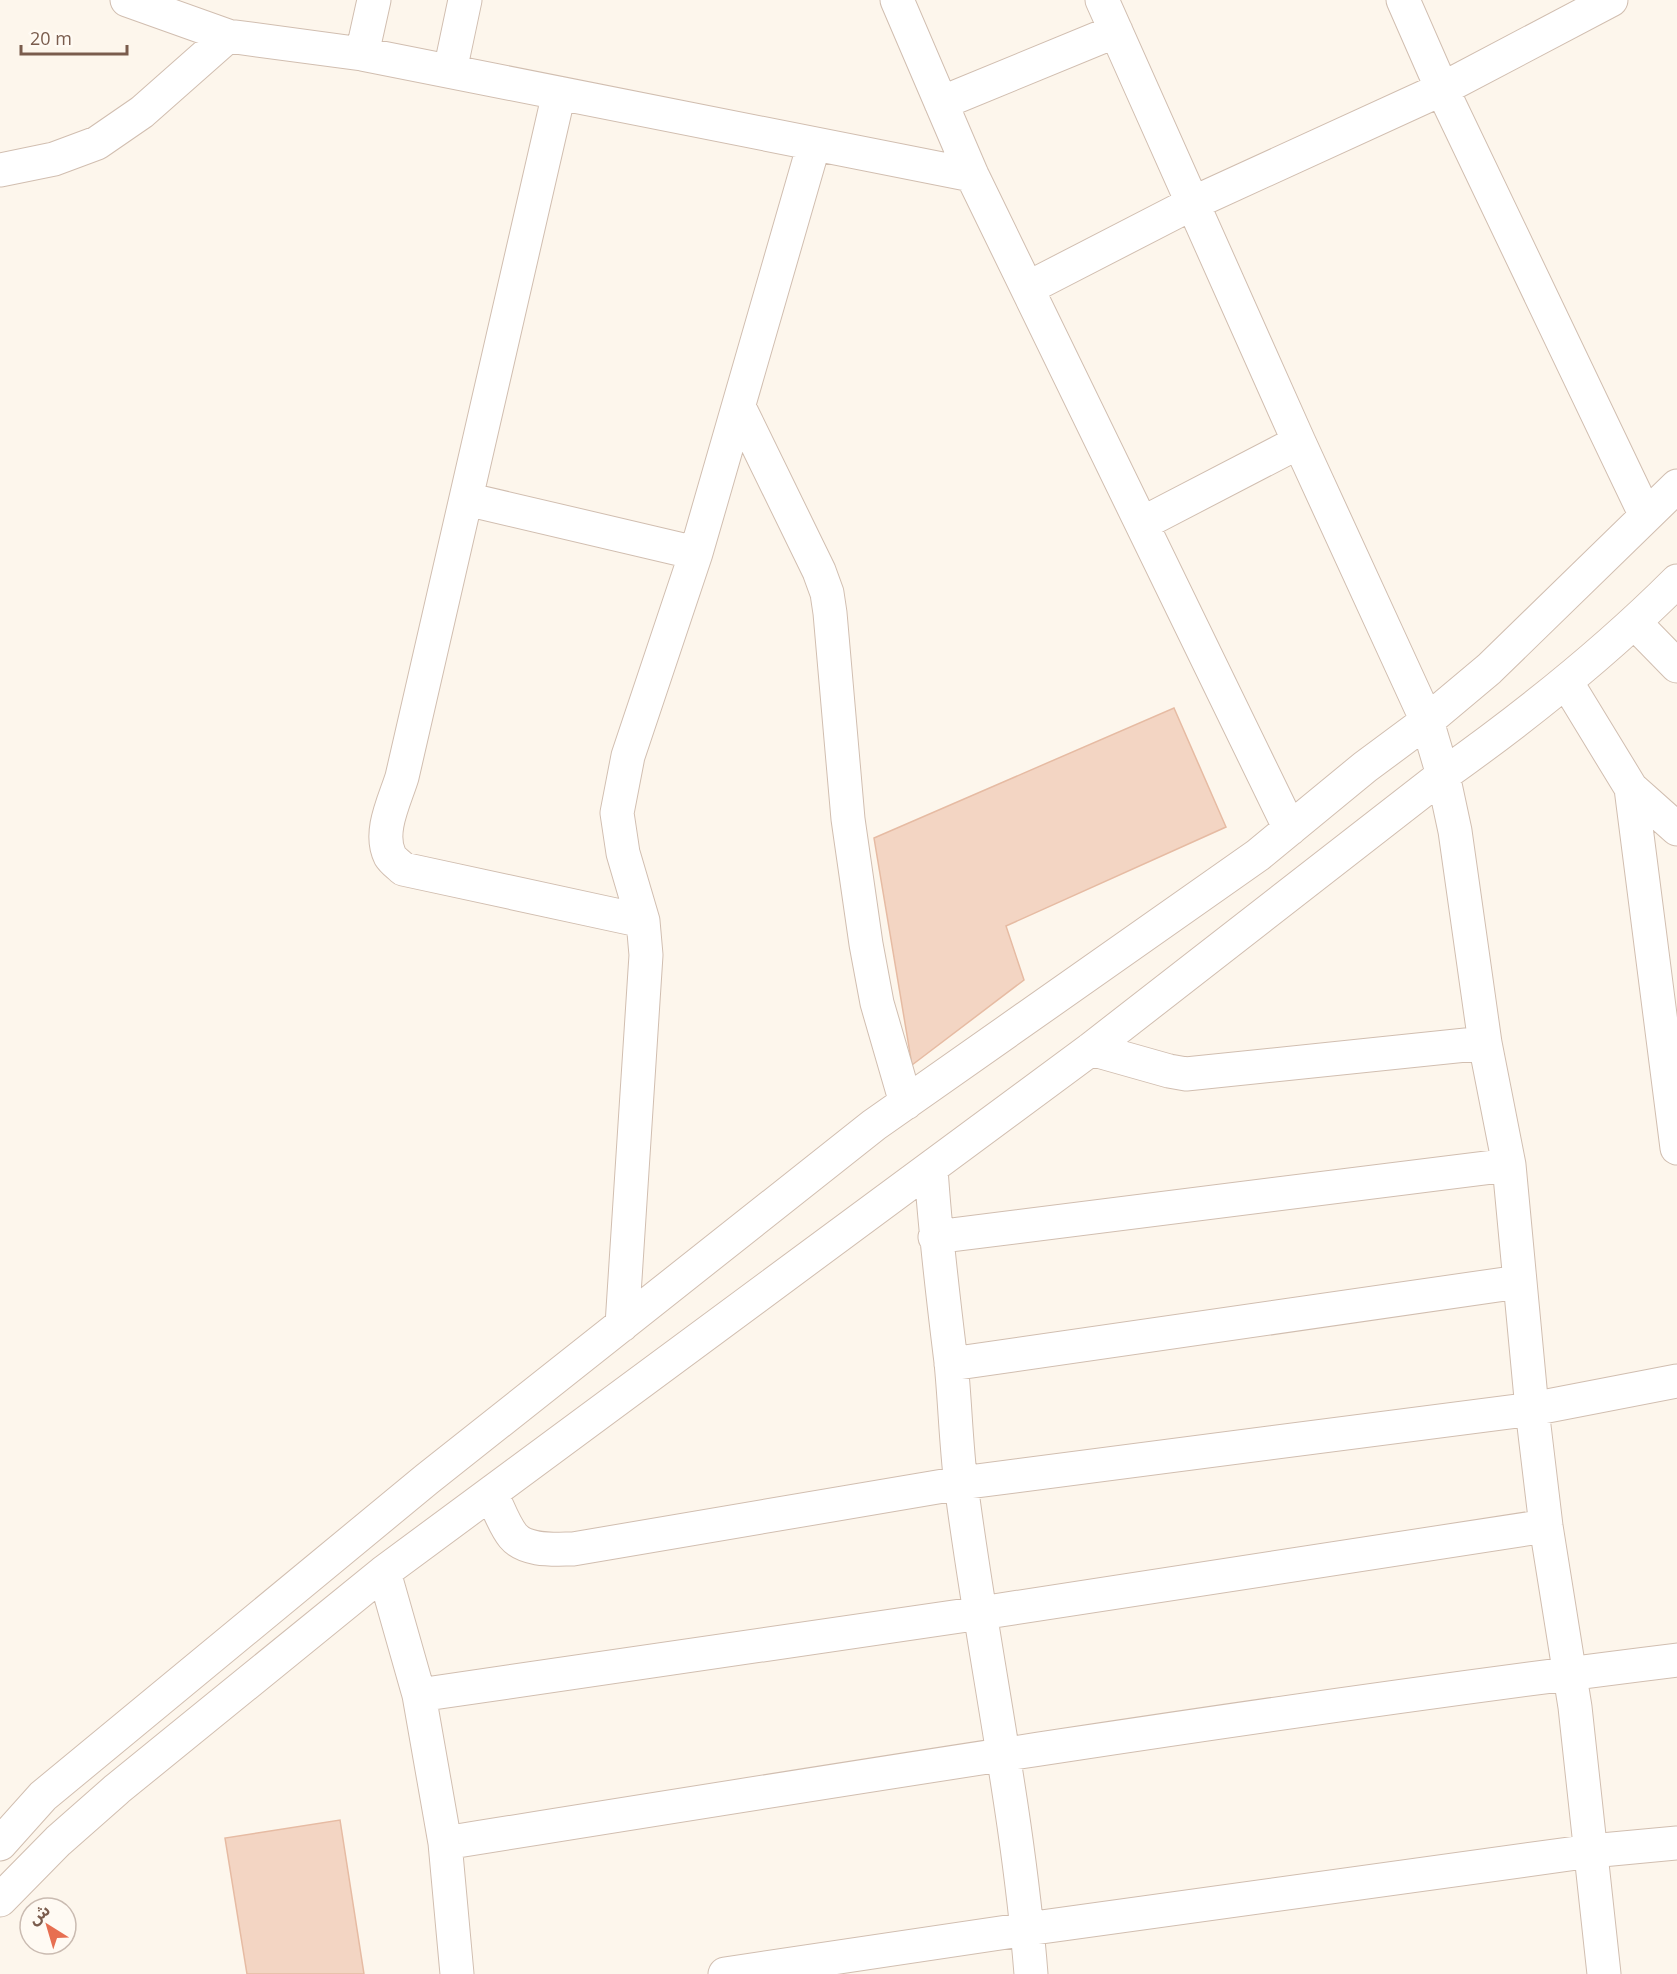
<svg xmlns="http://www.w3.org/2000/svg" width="1677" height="1974" font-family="'Open Sans','Noto Sans Arabic',sans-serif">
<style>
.building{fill:#f3d5c3;stroke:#e6bba3;stroke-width:1.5}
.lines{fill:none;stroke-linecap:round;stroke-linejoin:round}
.minor-casing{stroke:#d1beb0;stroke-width:35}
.minor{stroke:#fff;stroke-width:33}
</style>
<rect width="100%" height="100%" fill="#fdf6ec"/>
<path class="building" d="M1174,708L1226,827L1006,926L1024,980L912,1065L874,838Z
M340,1820L364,1974H247L225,1838Z"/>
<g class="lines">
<defs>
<path id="minor" d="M127,0L228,36L362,54L972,175
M897,0L972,175L1290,829
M1102,0L1299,442L1427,721L1443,775L1455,831L1485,1043L1509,1165L1532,1409L1546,1526L1575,1707L1604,1974
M1403,0L1442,89L1646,516
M362,54L374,0
M450,71L465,0
M559,93L402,777C395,800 378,832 390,856C393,861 399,865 403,869L643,921
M941,103L1116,31
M0,170L54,159L97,143L142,112L228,36
M1028,288L1193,203L1442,89L1611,0
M739,407L819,571L827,593L830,613L848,819L866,944L877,1003L906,1103
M466,499L696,553
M1143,523L1299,442
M1635,623L1677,666
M1567,683L1631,788L1677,829
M1631,788L1677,1148
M1091,1049L1169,1071L1186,1074L1485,1043
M931,1168C935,1233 943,1297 951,1362C955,1402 956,1444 961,1484C982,1648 1018,1809 1031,1974
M935,1237L1509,1165
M622,1325L646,955L643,921L623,853L617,813L628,756L696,553L814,144
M951,1364L1519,1282
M491,1493C498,1507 504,1525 513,1536C526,1552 556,1549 573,1549L961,1483L1532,1409L1677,1381
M384,1572L419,1695L445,1843L457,1974
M419,1695L981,1613L1546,1526
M445,1843C855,1777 1265,1711 1677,1660
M0,1844L43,1796L427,1479L874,1125L1258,855L1365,767L1427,721L1489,669L1677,486
M0,1900L58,1841L117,1789L384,1572L1091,1049L1443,775C1526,716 1605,653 1677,581
M725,1974L1027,1929L1591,1851L1677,1843"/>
</defs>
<use href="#minor" class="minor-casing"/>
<use href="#minor" class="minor"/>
</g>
<g transform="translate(48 1926) rotate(323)"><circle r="28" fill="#fffaf3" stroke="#cabbb1" stroke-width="1.5"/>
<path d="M0-4.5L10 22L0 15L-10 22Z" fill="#e76f51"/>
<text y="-9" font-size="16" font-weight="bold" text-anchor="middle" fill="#7a5c4d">ش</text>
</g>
<path d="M21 45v9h106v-9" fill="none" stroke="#7a5c4d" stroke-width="3"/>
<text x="30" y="45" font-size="18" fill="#7a5c4d" stroke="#fffaf3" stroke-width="4.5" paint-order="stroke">20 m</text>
</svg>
